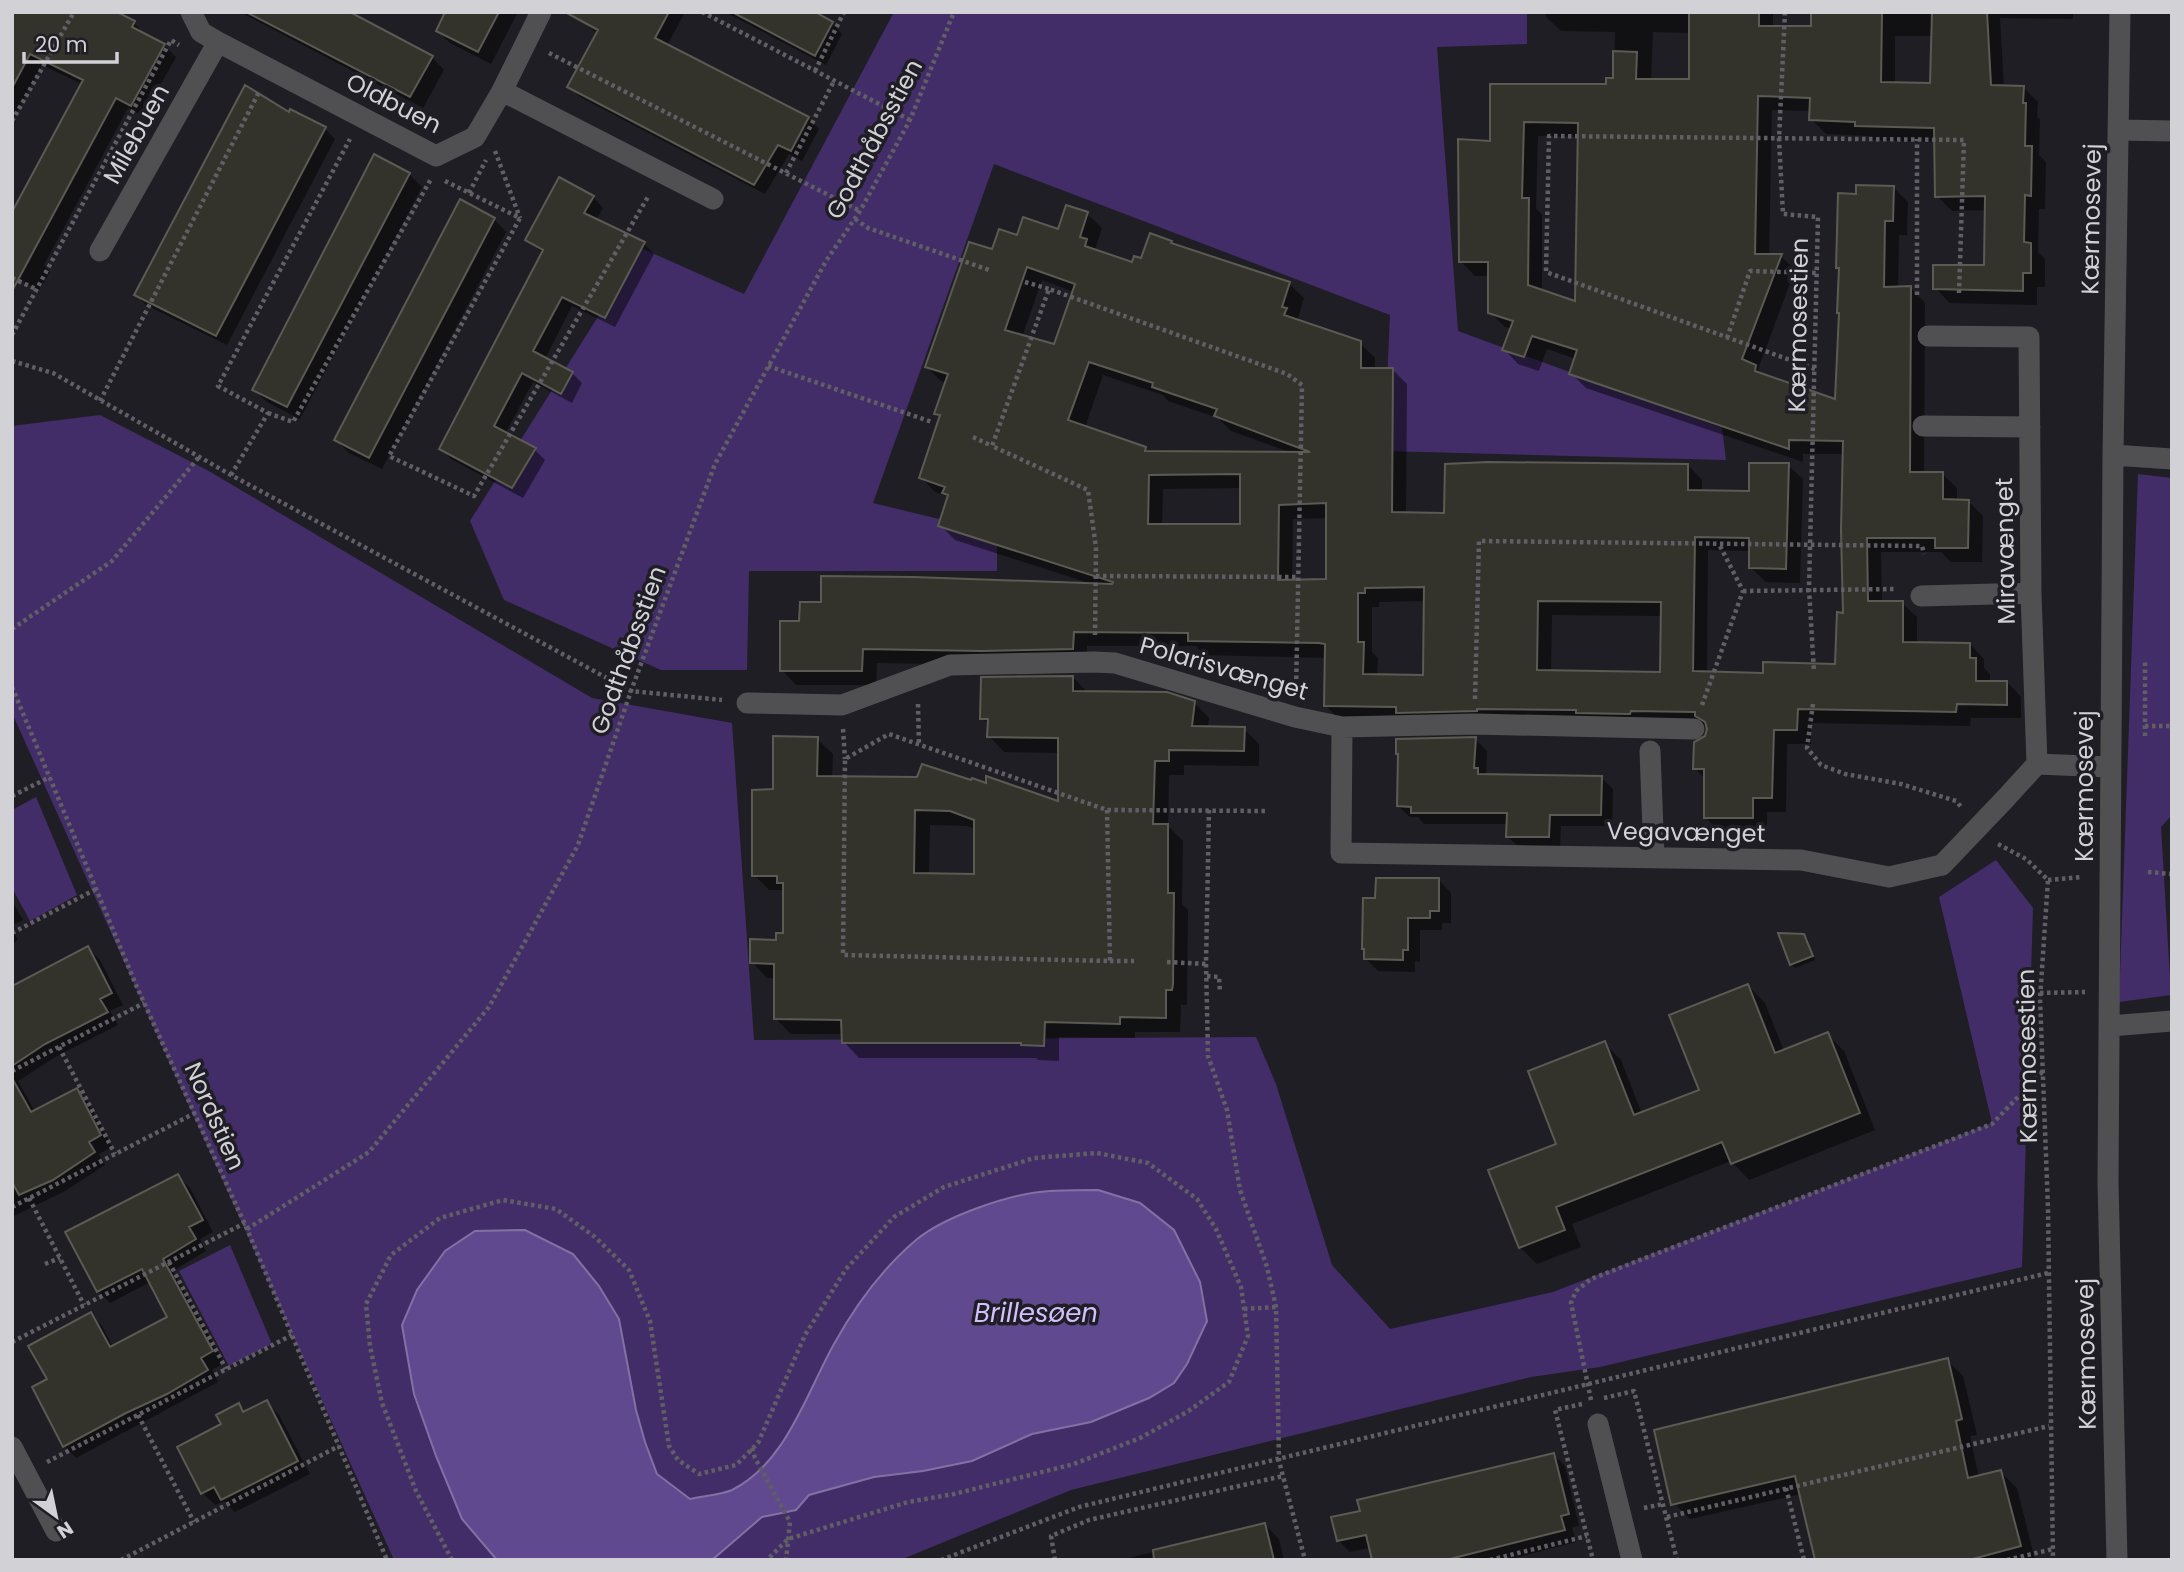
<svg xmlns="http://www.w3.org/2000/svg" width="2184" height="1572" font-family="Poppins,sans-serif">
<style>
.green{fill:#422d69}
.water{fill:#60498e;stroke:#8272a4;stroke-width:2}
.shadow{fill:#0007;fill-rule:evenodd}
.building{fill:#33332c;stroke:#5b5b53;stroke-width:2;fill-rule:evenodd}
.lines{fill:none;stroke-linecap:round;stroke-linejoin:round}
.path{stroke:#615f65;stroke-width:4.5;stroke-dasharray:3.5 3.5;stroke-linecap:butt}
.minor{stroke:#505053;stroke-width:21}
.minor-bridge{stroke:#505053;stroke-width:21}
.labels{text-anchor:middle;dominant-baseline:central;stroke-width:7;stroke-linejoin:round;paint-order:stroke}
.street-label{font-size:24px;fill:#d2d1d6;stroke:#201e25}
.water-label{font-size:26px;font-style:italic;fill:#d1c0fd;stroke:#201e25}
</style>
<rect width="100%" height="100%" fill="#201e25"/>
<path class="green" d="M894,12H1527V44L1437,47L1458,331L1722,428L1726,460L1384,451L1390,315L994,164L873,503L997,533V571H749L747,670H661L504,600L470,521L641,248L744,294Z
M100,415L207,470L592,698L732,723L754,1040L1256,1037L1276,1084L1332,1265L1390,1329L1553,1292L1992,1123L1939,897L1996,860L2033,908L2022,1267L1600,1367L1531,1377L1071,1490L900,1560H394L12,713V426Z
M2138,474L2172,478V815L2161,827L2171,995L2119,1002Z
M36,797L77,895L30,921L12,888V810Z
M230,1245L272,1344L229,1366L179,1271Z"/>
<path class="water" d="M1098,1190L1140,1203L1174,1230L1200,1282L1207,1321L1187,1364L1174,1383L1149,1398L1091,1422L1032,1434L972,1461L923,1471L874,1477L809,1495L796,1510L762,1517L712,1560H497L462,1519L436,1456L414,1394L402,1325L417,1290L445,1251L475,1231L525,1230L573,1254L599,1286L619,1319L636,1410L645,1442L657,1474L690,1499C703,1496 720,1495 732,1490C786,1463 806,1394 834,1344C855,1306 883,1268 916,1240C945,1216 1012,1193 1050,1191C1065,1190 1082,1190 1098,1190Z"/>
<path class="shadow" d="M12,12H113L134,23L145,35L164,45L176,57L143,116L128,108L44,265L50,272L39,290L12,276L82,84L42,65L12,121Z
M240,12H346L432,57L444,70L423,108Z
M447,12H518L491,64L450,43L438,31Z
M584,12H685L667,46L808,118L819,129L802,161L789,154L765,194L580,97L569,86L598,34L580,19Z
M725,12H811L832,23L842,34L826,65Z
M1546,12H1773V28H1813V12H2073V19L2000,18L2004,87H2023L2038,102L2037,117L2040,119L2039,155L2046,162L2045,209H2039L2038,252L2045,259V287H2037V305L1950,303L1935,288L1986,267L1987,210L1952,211L1937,196L1936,142L1872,140L1868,136L1826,134L1811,119V111L1772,110L1769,256H1781L1795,270L1758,369L1765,376L1837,402L1841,270L1838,267L1857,195L1893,187L1908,202L1907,235H1899L1898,288H1911L1925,303L1924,474H1942L1957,488V501H1968L1983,516L1982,562H1951L1941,552H1881L1882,603H1902L1917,617V644H1970L1984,659V668L1990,674V682H2007L2021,697V718H1971L1970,726L1811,723V744H1787L1786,812H1767V832H1720L1705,817V779L1695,768L1706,738L1707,726L1340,720L1326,706V658L1204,655L1196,646H1087V663L997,665L877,663L876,685H796L782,670L801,623L1092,584L955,540L940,525L950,497L935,492L921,477L941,418L936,413L947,383L941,381L927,367L993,251L1018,237L1059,231L1087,214L1102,228L1095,250L1133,264L1171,243L1175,246L1289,284L1304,298L1297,321L1360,343L1375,358V369H1392L1407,384L1406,514L1446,515L1688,465L1702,480V492L1750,493L1788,465L1803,479L1800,583L1766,582L1751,568V551L1708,550L1707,673L1764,674L1837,666L1845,614L1844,454H1803V462L1586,388L1571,373L1576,359L1547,349L1539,371L1518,364L1504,349L1512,329L1505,327L1490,312V276H1475L1460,261L1491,143L1492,86H1608L1614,80L1615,32L1561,31L1546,17ZM1653,32L1691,33V81H1651ZM1895,36H1933L1932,85L1895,84ZM1538,136L1579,137L1577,304L1542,292V215L1536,208ZM1042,280L1074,292L1055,346L1022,337ZM1103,375L1163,395L1168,401L1218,418L1231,431L1292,453H1149L1145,449L1085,427ZM1242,488L1241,526H1162L1163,489ZM1328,518V581H1292L1293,519ZM1426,601L1425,677L1377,676L1378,658L1372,652V607H1379V602ZM1552,615L1662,616L1661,674L1551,672Z
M289,114L325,129L335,139L227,345L146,305L136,295Z
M409,174L422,187L300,419L267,402L254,390Z
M593,197L603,208L596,220L644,244L654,254L615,327L572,306L545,359L572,373L582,383L572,403L533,382L505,434L535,450L545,460L523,498L451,459L441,448L543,253L527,240Z
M494,219L506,232L382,469L349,453L336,440Z
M1073,677L1088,693L1194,702L1209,718L1208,728L1244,729L1259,744V766L1184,765V775H1169L1168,826L1183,841L1182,904L1188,910L1187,1000V1005H1181L1180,1032H1135V1038L1059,1037V1061L1038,1060L1036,1058H859L844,1042L843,1034H791L776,1019V978H767L752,962L784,934L785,890H769L754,875L774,791L817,739L833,754L832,778L972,782L1060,804V753L1004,752L989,736V725L982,718ZM930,825L967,826L976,829V876L929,875Z
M1475,739L1487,751L1486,776L1601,778L1613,789L1612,826H1561L1560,848H1520L1508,837L1509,824H1424L1418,817H1410L1398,806Z
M1439,880L1451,893V923H1442V930H1420V962L1415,961V972L1378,971L1365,958L1377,899Z
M12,901L23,920L12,925Z
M12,929L18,940L12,944Z
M1804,936L1808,940L1815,960L1795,968L1791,964Z
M88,948L100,960L123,1005L110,1011L118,1025L57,1056L18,1081L35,1112L76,1090L88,1102L112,1147L99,1154L105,1165L65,1191L12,1217V988Z
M1748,986L1765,1003L1784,1051L1827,1034L1844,1051L1875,1130L1749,1180L1731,1161L1572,1224L1581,1247L1537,1264L1520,1247L1559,1144L1604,1043L1621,1060L1642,1114L1701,1091Z
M178,1176L190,1188L213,1232L200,1239L206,1251L173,1271L224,1363L212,1370L218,1382L76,1458L65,1446L34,1388L50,1379L90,1314L102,1326L113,1347L169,1318L150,1282L110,1303L98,1291Z
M1947,1360L1963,1376L1977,1435L1970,1436L1979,1478L2001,1472L2017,1488L2035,1560H1817L1801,1494L1690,1519L1674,1503Z
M266,1402L279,1415L310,1474L235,1512L224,1501L215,1505L203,1493L223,1425L238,1405L246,1413Z
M1554,1455L1565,1466L1579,1526L1572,1527L1576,1542L1507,1560H1372L1369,1548L1350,1552L1338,1540L1362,1512Z
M1265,1525L1279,1539L1284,1560H1120Z"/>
<path class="building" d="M12,12H117L135,21L132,27L165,44L131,106L116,98L12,291V212L83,80L30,54L12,88Z
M246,12H350L433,56L410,97Z
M445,12H499L478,52L436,31Z
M565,12H669L655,38L809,117L791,151L778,145L754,185L567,87L598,30Z
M732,12H815L833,22L815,56Z
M1689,12H1759V26H1811V12H1882L1881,82L1930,83L1932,12H1987L1991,85L2024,86L2023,103H2026L2025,146H2032L2031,196L2025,195L2024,242L2031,243V273H2023V291L1933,289V265H1984L1985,196L1935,197L1934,128L1855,126V122L1809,120L1810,98L1758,96L1755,254H1782L1742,359L1756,365L1755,371L1835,399L1839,313H1837L1839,268H1836L1838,193L1856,194V185L1894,186L1893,221H1885L1884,287L1911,286L1910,472H1943V499L1969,500L1968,548H1935V538H1867L1868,601H1903V642L1970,643V658H1976V681H2007V705L1957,704L1956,712L1798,709L1797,730H1774L1772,798H1753V818H1704V769H1693L1694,742L1705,736L1707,729L1705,722L1695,716V712L1631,711L1630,714L1576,713V710L1477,709V711L1396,713V707L1324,706L1325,644L1319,643L1188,641V633L1074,632L1073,649L981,651L863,649L862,671H780V621H799L800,602H821V576L913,577L1112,584L1113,582L938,526L948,495L942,493L945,487L919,478L940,415L934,414L948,374L925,367L969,242L992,249L999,229L1017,235L1023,217L1058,229L1066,205L1088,212L1080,237L1087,239L1085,246L1132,262L1134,256L1141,258L1150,233L1172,241L1171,243L1290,282L1282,307L1287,308L1284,315L1361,341V368H1393L1392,512L1444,513L1445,464L1488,462L1688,464V490L1749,491V463H1789L1786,569L1749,568V538L1695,537L1693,671L1763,673V662L1835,664L1837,612L1843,613L1841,531L1843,441L1789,440V449L1569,374L1577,350L1532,336L1524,357L1502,350L1513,321L1488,313V262H1459L1458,139L1490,141V84H1606V78H1613V51L1637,52L1636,79H1689ZM1524,122L1578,123L1575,301L1528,285L1529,198H1522ZM1027,267L1075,284L1054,344L1005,330ZM1089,362L1153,383L1152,387L1217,409L1214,416L1310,452L1145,451L1146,447L1068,420ZM1240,474V524H1148L1149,475ZM1326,503V579L1278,580L1279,505ZM1424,587L1423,675L1363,674L1364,642H1358V593H1365V588ZM1538,601L1661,602L1660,672L1537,670Z
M245,85L289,112L290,109L326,127L216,336L134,295Z
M374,154L410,173L287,407L252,390Z
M559,177L594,196L584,213L645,242L605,318L562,297L533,351L573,372L561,394L522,373L494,426L536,448L512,488L439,449L543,250L525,240Z
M460,199L495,218L369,458L334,440Z
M1073,676V691L1167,692L1195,701L1192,726L1245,727L1244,751L1169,750V761H1155L1153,824H1168V893H1174L1173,984L1172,990H1166V1018L1120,1017V1024L1045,1022L1044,1046L1021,1045V1043H842L841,1020L774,1019V964L750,963V939L776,940V933H783V883H777V876H752V790L773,789V736L818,737L817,776L917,777L922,764L971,780L972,778L986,783V776L1058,801V738L987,737L988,719H980L981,677ZM915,810L950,811L974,820V874L914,873Z
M1476,737L1474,768H1478V774L1602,776L1601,815H1550L1549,837H1506L1507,813H1411V807L1397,806L1398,754H1396V739Z
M1376,878H1439V911H1430V918H1408V950H1403V960L1364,959V949H1362L1363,898H1375Z
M1778,933L1804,934L1813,956L1790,965Z
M88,946L112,993L100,999L108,1012L45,1044L12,1066V986Z
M1748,984L1775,1053L1828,1032L1860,1113L1731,1164L1722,1142L1556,1207L1565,1230L1519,1248L1488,1170L1556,1144L1528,1071L1605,1041L1634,1115L1699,1090L1669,1015Z
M12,1078L31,1112L77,1088L101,1135L89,1142L95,1152L53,1180L19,1195L12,1182Z
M178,1174L203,1220L189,1227L196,1239L163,1259L213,1351L201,1358L208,1370L167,1394L126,1413L63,1447L32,1387L47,1379L28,1346L91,1312L110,1347L167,1317L142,1269L97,1292L65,1232Z
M1948,1358L1962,1419L1956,1421L1968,1478L2001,1470L2021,1546L1969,1560H1815L1795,1476L1671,1505L1654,1430Z
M267,1400L298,1461L221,1500L214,1487L201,1494L177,1447L221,1424L216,1415L239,1403L243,1412Z
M1554,1453L1569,1514L1561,1516L1565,1530L1446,1560H1372L1366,1535L1337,1541L1331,1517L1360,1511L1357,1500Z
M1265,1523L1274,1560H1154L1153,1550Z"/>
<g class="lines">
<path class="path" d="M702,12L910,120
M1785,12L1779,139L1783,214L1818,217L1809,589L1814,672
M549,53L860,211
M815,71L844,12
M12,121L74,12
M495,151L520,218
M786,173L834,81
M445,181L520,218L389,456L474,496L649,195
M469,193L486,160
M855,219L868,228L992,271
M12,278L36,289
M1025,282L1049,289
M1917,295V139
M12,335L171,40L179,45
M1727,338L1750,271L1817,273
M12,361L53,373L231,475L631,691L722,700
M768,366L932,422
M1815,369L1546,272L1549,136L1964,140L1959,293
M100,401L259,92
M268,413L293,422L431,179
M973,437L992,446
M231,475L268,413L218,386L350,139
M1096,576L1298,577
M1743,591L1896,589
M12,629L112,561L199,457
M1095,635L1096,548L1088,490L992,446L1049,289L1287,374L1302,385L1296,692
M12,687L136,985L247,1229L387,1560
M1475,699L1479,541L1922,546L1924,554
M918,704L919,745
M1813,704L1807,748L1821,765L1845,774L1901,784L1956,801L1962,808
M1702,705L1743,591L1719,544
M2145,726H2172
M843,729L845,759
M2145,736V660
M12,796L50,777
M1107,810L1110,961L843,955L845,759L889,734L1107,810L1266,811
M1209,810L1206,964L1208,1056L1227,1110L1240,1190L1267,1267L1276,1307L1279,1461L1305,1560
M1998,844L2026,859L2048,880L2040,999L2048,1208L2053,1560
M2148,872L2172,874
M2048,880L2082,877
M12,933L96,889
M1110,961H1134
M1167,962L1206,964
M1207,976L1219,977L1220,992
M2040,993L2085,992
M59,1047L115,1154
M12,1071L144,1003
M29,1198L84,1305
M12,1207L195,1113
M247,1229L369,1152L489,1007L578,845L631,691L715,464L826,261L860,211L910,120L954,12
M169,1262L226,1369
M45,1264L60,1258
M1244,1309L1276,1307
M12,1342L245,1223
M1604,1398L1634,1391L1677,1560
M1591,1400L1571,1303L1576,1291L1591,1279L1992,1124L2043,1071
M1582,1404L1555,1410L1593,1560
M138,1415L194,1522
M752,1448L755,1458L790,1522L786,1560
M47,1462L292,1335
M1786,1488L1804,1560
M1644,1508L1663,1504
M1667,1517L2049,1426
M121,1560L339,1446
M452,1560L416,1491L382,1403L370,1346L366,1304L391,1255L440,1218L503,1200L556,1209L595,1237L629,1270L650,1321L669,1446L678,1460L699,1474L736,1465L758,1443L805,1335L846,1269L894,1217L944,1187L1034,1158L1097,1153L1148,1163L1197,1199L1216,1229L1241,1287L1248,1336L1229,1382L1187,1412L1140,1438L1074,1464L954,1494L908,1502L788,1539L767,1560
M941,1560L1079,1507L2048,1273
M1055,1560L1051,1536L1089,1520L1283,1476
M1490,1560L1587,1536
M2007,1560L2053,1549"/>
<path class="minor" d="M218,42L436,156L475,137L502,91L713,199
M502,91L541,12
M2118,130L2172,131
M100,251L218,42L201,32L191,12
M1928,336L2029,337L2031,593L2037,764
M1923,426L2030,427
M2113,455L2172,459
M1921,596L2031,593
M747,703L842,705L950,665L1094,662L1115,663L1295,717L1342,727L1475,724L1694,729
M1342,727L1341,853L1801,860L1889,877L1942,865
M1650,751L1654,857
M2005,799L2037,764L2110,767
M2110,1026L2172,1021
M1598,1424L1632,1560
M12,1447L56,1531
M2117,1560L2108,1182L2113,455L2120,12"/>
<path class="minor-bridge" d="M1942,865L2005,799"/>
</g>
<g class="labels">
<g class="street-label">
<text transform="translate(394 103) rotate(27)">Oldbuen</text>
<text transform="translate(136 134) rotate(-61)">Milebuen</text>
<text transform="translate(874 139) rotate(-62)">Godthåbsstien</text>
<text transform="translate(2091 219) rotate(-89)">Kærmosevej</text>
<text transform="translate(1798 325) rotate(-89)">Kærmosestien</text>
<text transform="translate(2005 551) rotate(-91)">Miravænget</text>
<text transform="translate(628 650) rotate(-70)">Godthåbsstien</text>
<text transform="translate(1224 668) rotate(16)">Polarisvænget</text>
<text transform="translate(2084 786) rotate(-90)">Kærmosevej</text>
<text transform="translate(1686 832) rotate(1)">Vegavænget</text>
<text transform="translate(2027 1056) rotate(-91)">Kærmosestien</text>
<text transform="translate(215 1116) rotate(66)">Nordstien</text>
<text transform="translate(2086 1354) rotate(-91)">Kærmosevej</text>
</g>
<g class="water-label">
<text x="1036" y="1313">Brillesøen</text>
</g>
</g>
<rect width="2184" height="1572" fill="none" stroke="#d2d1d6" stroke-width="28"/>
<g transform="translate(56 1516) rotate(147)" stroke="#201e25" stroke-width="5" paint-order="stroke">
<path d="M0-5L12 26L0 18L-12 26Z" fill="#d2d1d6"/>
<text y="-10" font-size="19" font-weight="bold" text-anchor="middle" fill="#d2d1d6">N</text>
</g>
<path d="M24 52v10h93v-10" fill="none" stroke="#d2d1d6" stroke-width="3.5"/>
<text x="35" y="52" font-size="21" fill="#d2d1d6" stroke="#201e25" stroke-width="5" paint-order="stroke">20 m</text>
</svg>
